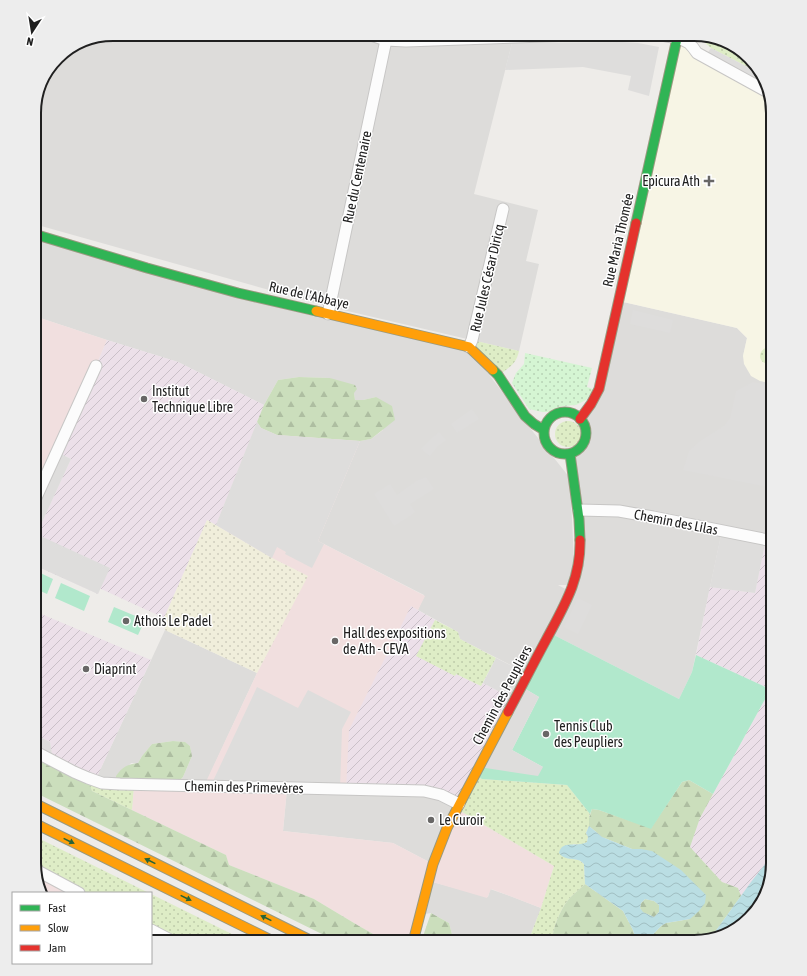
<svg xmlns="http://www.w3.org/2000/svg" width="807" height="976" font-family="'Asap Condensed',sans-serif">
<style>
.residential{fill:#dddcda}
.commercial{fill:#f1dfdf}
.industrial{fill:url(#industrial-furrows)}
.education{fill:#f7f5e5}
.farmland{fill:url(#farmland-dots)}
.grass{fill:url(#grass-dots)}
.forest{fill:url(#forest-firs)}
.park{fill:url(#park-dots)}
.pitch{fill:#b1e8cc}
.parking{fill:#dedddc}
.water{fill:url(#water-waves);fill-rule:evenodd}
.lines{fill:none;stroke-linecap:round;stroke-linejoin:round}
.street-casing{stroke:#c7c6c5;stroke-width:13}
.fast-casing{stroke:#99997f;stroke-width:11}
.slow-casing{stroke:#99997f;stroke-width:11}
.jam-casing{stroke:#99997f;stroke-width:11}
.street{stroke:#fcfcfc;stroke-width:11}
.fast{stroke:#30b455;stroke-width:9}
.slow{stroke:#ff9f0a;stroke-width:9}
.jam{stroke:#e5322d;stroke-width:9}
.oneway{fill:#276338}
.poi-dot{fill:#686766;stroke:#fff;stroke-width:1.5}
.labels{text-anchor:middle;dominant-baseline:central;stroke-width:3;stroke-linejoin:round;paint-order:stroke}
.street-label{font-size:14px;fill:#202020;stroke:#fff}
.poi-label{font-size:14px;fill:#202020;stroke:#fff;text-anchor:start}
.rim{fill:none;stroke:#202020;stroke-width:2}
</style>
<defs>
<pattern id="industrial-furrows" width="10" height="10" patternUnits="userSpaceOnUse"><rect width="10" height="10" fill="#ece0e9"/><path d="M-1 1l2-2M0 10L10 0M9 11l2-2" fill="none" stroke="#cac0c8"/></pattern>
<pattern id="farmland-dots" width="8" height="8" patternUnits="userSpaceOnUse"><rect width="8" height="8" fill="#f0eedb"/><path d="M2 2h.1M6 6h.1" fill="none" stroke="#ceccbc" stroke-width="1.8" stroke-linecap="round"/></pattern>
<pattern id="grass-dots" width="8" height="8" patternUnits="userSpaceOnUse"><rect width="8" height="8" fill="#deedc6"/><path d="M2 2h.1M6 6h.1" fill="none" stroke="#becbaa" stroke-width="1.8" stroke-linecap="round"/></pattern>
<pattern id="forest-firs" width="22" height="20" patternUnits="userSpaceOnUse"><rect width="22" height="20" fill="#cbdebc"/><path d="M5 1l3.5 6h-7zM16 11l3.5 6h-7z" fill="#aebea1"/></pattern>
<pattern id="park-dots" width="8" height="8" patternUnits="userSpaceOnUse"><rect width="8" height="8" fill="#d5f5d3"/><path d="M2 2h.1M6 6h.1" fill="none" stroke="#b7d2b5" stroke-width="1.8" stroke-linecap="round"/></pattern>
<pattern id="water-waves" width="16" height="10" patternUnits="userSpaceOnUse"><rect width="16" height="10" fill="#badee3"/><path d="M0 5q4-4 8 0t8 0" fill="none" stroke="#a0bec2"/></pattern>
</defs>
<rect width="100%" height="100%" fill="#eeece9"/>
<path class="residential" d="M114,34H368L511,37L512,43L474,194L538,210L526,261L539,264L519,351L326,306L34,224V108L42,79L61,54L83,40Z
M34,238L467,351L478,360L522,418L570,478L574,562L568,585H558L571,592L575,581V452L583,445L586,438V431L584,425L619,301L737,328L747,338L743,356L770,383L773,382V541L722,531L692,672L679,699L550,633L528,674L460,639L458,632L418,610L424,595L318,541L360,441L371,439L383,430L376,397L363,400H355L354,393L330,378L299,377L278,380L264,405L178,362L107,340L34,316Z
M165,630L257,673L204,787L174,786L183,777L192,756L190,746L184,742L173,741L152,744L142,756L138,763H131L116,781H95Z
M287,789L424,791L459,804L433,864L393,843L283,831Z
M429,881L488,897L490,889L510,896L541,908L528,942H500L492,937L488,942H454L449,923L431,913L420,915Z"/>
<path class="commercial" d="M34,316L107,340L96,366L34,502Z
M257,422L261,428L277,435L360,441L318,541L425,596L418,610L411,607L346,790L287,789L283,831L393,843L433,864L457,809L554,866L541,908L510,896L491,889L487,898L429,881L414,938L405,942H385L382,939L359,926L314,899L229,865L226,855L132,810L134,785L204,786L257,673L307,576L272,558L216,525Z
M36,870L79,893H43Z"/>
<path class="industrial" d="M107,340L178,362L264,405L216,525L207,520L164,618L99,588L98,594L34,565V529L38,531L71,459L57,452L96,366Z
M766,539L773,541V854L741,896L738,888L722,882L690,847L700,818L764,701L772,690L696,655L710,587L755,593Z
M411,606L435,620L417,656L455,676L456,674L481,686L483,683L515,700L459,804L446,797L346,790L349,730Z
M34,611L151,660L95,781L53,761L50,742L34,734Z"/>
<path class="education" d="M677,39L766,91L773,113V382L770,383L760,381L751,376L744,364L743,356L747,338L737,328L619,301Z"/>
<path class="farmland" d="M207,520L272,558L308,576L257,673L165,630L164,618Z"/>
<path class="grass" d="M695,34H698L733,45L759,69L761,74L711,48Z
M472,340L519,351C516,365 509,367 498,376Z
M768,347H773L772,364C759,366 755,351 768,347Z
M555 434a13 13 0 1 1 26 0a13 13 0 1 1-26 0Z
M435,620L458,632L460,639L496,658L481,686L456,674L455,676L416,656Z
M475,774L482,779L567,785L590,814L589,818V826L586,833L588,837L587,842L582,845L573,844L566,858L579,860L584,864L585,884C580,889 573,894 568,900C560,910 552,930 552,942H528L541,908L554,866L457,809Z
M88,778L134,785L132,810L92,791Z
M34,836L149,893H79L36,870L34,863Z
M151,894L248,942H174L151,930Z"/>
<path class="forest" d="M299,377L330,378L355,385L357,389L354,393L355,400H363L376,397L392,406L395,420L371,439L360,441L277,435L261,428L257,422L264,405L278,380Z
M173,741L185,742L190,746L192,756L183,777L174,786L116,781V776C122,767 128,764 138,763L142,756L152,744Z
M34,751L88,778L92,791L226,855L229,865L314,899L359,926L382,939L385,942H338L34,792Z
M689,780L713,794L700,818L690,847L722,882L738,888L741,896L712,936L694,942H646L661,926L666,923L690,919L641,849H632L602,837L589,826V818L592,809L599,810L651,828L682,782Z
M585,884L623,911L633,930L636,940L643,942H552C552,930 560,910 568,900C573,894 580,889 585,884Z
M645,899L654,901L659,905V912L654,917L642,912L640,908L641,903Z
M431,913L449,923L454,942H421Z"/>
<path class="park" d="M525,353L592,368L587,387L593,389L586,400L576,405L562,406L550,412H542L529,409L512,383L516,373L524,364Z"/>
<path class="pitch" d="M34,570L53,579L47,594L34,588Z
M61,583L90,596L84,611L55,598Z
M114,607L145,620L138,635L108,622Z
M550,633L679,699L692,672L696,655L772,690L764,701L713,794L689,780L682,782L651,829L599,810L592,809L590,814L567,785L482,779L475,774L479,767L488,768L543,767L512,750L539,697L522,687Z"/>
<path class="parking" d="M623,42L638,43L659,47L649,96L628,90L631,76L583,67L505,70L512,43Z
M711,48L761,74L766,91L704,58Z
M633,310L673,320L670,333L630,324Z
M753,382L773,386V488L683,470L689,451L699,442L725,425L730,418L736,391Z
M472,409L479,419L457,433L451,424Z
M257,422L261,428L277,435L360,441L318,541L324,544L312,568L285,554L286,552L277,547L272,558L216,525Z
M439,432L446,440L438,446L430,456L421,449L433,437Z
M57,452L71,459L38,531L34,529V502Z
M426,477L434,489L410,504L415,512L410,516L394,526L374,494L390,484L397,495L416,481Z
M722,530L766,539L755,593L710,587Z
M34,533L110,568L98,594L34,565Z
M578,598L592,605L578,634L564,627Z
M496,658L528,674L522,687L539,697L512,750L543,767L538,776L479,767L515,700L483,683Z
M257,687L298,708L308,690L351,712L342,729L340,790L308,789L307,783L285,782L284,788L238,787L237,781H213Z
M34,734L50,742L53,761L34,751Z"/>
<path class="water" d="M589,826L602,837L632,849H641L652,851L681,870L706,895L705,903L699,911L690,919L666,923L661,926L646,942H643L636,940L633,930L623,911L585,884L584,864C583,863 580,860 578,860C571,858 564,860 559,853C562,839 577,848 587,842L588,837L586,833ZM645,899L654,901L659,905V912L654,917L643,912L640,908L641,903Z
M773,854V863L765,898L738,928L712,936L751,882Z"/>
<g class="lines">
<defs>
<path id="street" d="M368,34L386,40L406,41L602,34
M654,34C665,36 679,37 689,43C692,46 695,50 697,53L766,91
M328,314L386,40
M469,347L472,340L503,209
M34,502L96,366
M579,510L619,511L653,517L773,541
M34,751L74,772L88,778L102,783L120,784L424,791L441,795L459,804
M36,870L79,893
M151,930L174,942"/>
<path id="fast" d="M636,223L678,34
M34,234L147,268L238,293L316,311
M493,370L498,375L525,416L534,424L544,430
M544 433a21 21 0 1 1 42 0a21 21 0 1 1-42 0Z
M570,454L579,519L580,540"/>
<path id="slow" d="M316,311L469,347L493,370
M34,803L314,942
M34,823L275,942
M412,942L414,938L433,864L447,828L508,712"/>
<path id="jam" d="M580,419L591,404L599,389L636,223
M508,712C521,688 533,664 546,640C564,606 581,579 580,540"/>
</defs>
<use href="#street" class="street-casing"/>
<use href="#fast" class="fast-casing"/>
<use href="#slow" class="slow-casing"/>
<use href="#jam" class="jam-casing"/>
<use href="#street" class="street"/>
<use href="#fast" class="fast"/>
<use href="#slow" class="slow"/>
<use href="#jam" class="jam"/>
</g>
<defs><path id="oneway-solid" d="M-6-.8H1V-3.2L6.5 0L1 3.2V.8H-6Z"/></defs>
<g class="oneway">
<use href="#oneway-solid" transform="translate(69 841) rotate(26)"/>
<use href="#oneway-solid" transform="translate(150 861) rotate(-154)"/>
<use href="#oneway-solid" transform="translate(186 898) rotate(26)"/>
<use href="#oneway-solid" transform="translate(266 918) rotate(-154)"/>
</g>
<g class="poi-dot">
<path d="M707 175h4v4h4v4h-4v4h-4v-4h-4v-4h4z"/>
<circle cx="144" cy="399" r="4"/>
<circle cx="126" cy="621" r="4"/>
<circle cx="335" cy="641" r="4"/>
<circle cx="86" cy="669" r="4"/>
<circle cx="546" cy="734" r="4"/>
<circle cx="431" cy="820" r="4"/>
</g>
<g class="labels">
<g class="street-label">
<text transform="translate(357 177) rotate(-78)">Rue du Centenaire</text>
<text transform="translate(618 240) rotate(-77)">Rue Maria Thomée</text>
<text transform="translate(487 278) rotate(-77)">Rue Jules César Diricq</text>
<text transform="translate(309 295) rotate(13)">Rue de l'Abbaye</text>
<text transform="translate(676 522) rotate(11)">Chemin des Lilas</text>
<text transform="translate(502 695) rotate(-62)">Chemin des Peupliers</text>
<text transform="translate(244 787) rotate(1)">Chemin des Primevères</text>
</g>
<g class="poi-label">
<text x="700" y="181" text-anchor="end">Epicura Ath</text>
<text x="152" y="391">Institut<tspan x="152" dy="16">Technique Libre</tspan></text>
<text x="134" y="621">Athois Le Padel</text>
<text x="343" y="633">Hall des expositions<tspan x="343" dy="16">de Ath - CEVA</tspan></text>
<text x="94" y="669">Diaprint</text>
<text x="554" y="726">Tennis Club<tspan x="554" dy="16">des Peupliers</tspan></text>
<text x="439" y="820">Le Curoir</text>
</g>
</g>
<path d="M0 0H807V976H0ZM113 41H694A72 72 0 0 1 766 113V863A72 72 0 0 1 694 935H113A72 72 0 0 1 41 863V113A72 72 0 0 1 113 41Z" fill="#ededed" fill-rule="evenodd"/>
<path class="rim" d="M113 41H694A72 72 0 0 1 766 113V863A72 72 0 0 1 694 935H113A72 72 0 0 1 41 863V113A72 72 0 0 1 113 41Z"/>
<rect x="12" y="892" width="140" height="72" fill="#ffffff" stroke="#a6a6a6"/>
<rect x="20" y="905" width="20" height="6" fill="#30b455" stroke="#a6a6a6"/>
<text x="48" y="912" font-size="12" fill="#202020">Fast</text>
<rect x="20" y="925" width="20" height="6" fill="#ff9f0a" stroke="#a6a6a6"/>
<text x="48" y="932" font-size="12" fill="#202020">Slow</text>
<rect x="20" y="945" width="20" height="6" fill="#e5322d" stroke="#a6a6a6"/>
<text x="48" y="952" font-size="12" fill="#202020">Jam</text>
<g transform="translate(32 32) rotate(192)" stroke="#ffffff" stroke-width="3" paint-order="stroke">
<path d="M0-3L7 15L0 10L-7 15Z" fill="#202020"/>
<text y="-6" font-size="11" font-weight="bold" text-anchor="middle" fill="#202020">N</text>
</g>
</svg>
